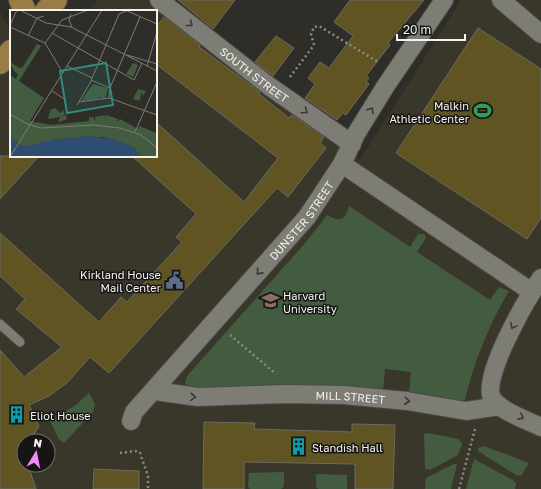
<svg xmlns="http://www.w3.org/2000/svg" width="541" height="489" font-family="'Golos Text',sans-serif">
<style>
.built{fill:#39362a;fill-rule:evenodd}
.green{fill:#435c3f}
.building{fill:#5f5422;stroke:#6c6b64}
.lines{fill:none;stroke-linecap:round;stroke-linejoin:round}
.lane-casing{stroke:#4c4a46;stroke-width:11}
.street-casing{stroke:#4c4a46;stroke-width:20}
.primary-casing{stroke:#4c4a46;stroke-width:24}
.path{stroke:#8c8b86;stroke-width:2.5;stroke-dasharray:2 3;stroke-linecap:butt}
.lane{stroke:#7d7c75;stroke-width:9}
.street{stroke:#7d7c75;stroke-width:18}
.primary{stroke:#987d46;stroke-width:22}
.oneway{stroke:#3a3935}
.labels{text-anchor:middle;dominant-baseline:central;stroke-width:3;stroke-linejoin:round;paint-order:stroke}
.street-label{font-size:11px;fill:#f4f3ef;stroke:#161513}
.poi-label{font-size:11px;fill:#f4f3ef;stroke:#161513;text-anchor:start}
.inset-road{fill:none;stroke:#7d7c77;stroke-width:1}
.view{fill:#318981;fill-opacity:0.15;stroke:#318981;stroke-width:2}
.inset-edge{fill:none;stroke:#f4f3ef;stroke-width:2}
</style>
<rect width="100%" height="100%" fill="#2e2d27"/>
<path class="built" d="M98,0H151L360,160L461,0H541V489H0V12L11,31V156H156V11H88ZM24,441H48V465H24Z"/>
<path class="green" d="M349,206L410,247L418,234H424L426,238L417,252L490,300L499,287L509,291C488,326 474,363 464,403L409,394L411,372L385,369L383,392H206L188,387L185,383L187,376L306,242L327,215L335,219H342L346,215Z
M89,393L95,404L93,412L64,443L59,439L50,421L77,404Z
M428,433L459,439L462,444L458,455L430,470L425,469L424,434Z
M484,446L529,463L521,476L516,475L478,451V448Z
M474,459L513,480L516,483L515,489H466Z
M454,464H457L451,489H425L426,478Z
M284,472V486L281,489H250L248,486L249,473Z
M316,474L347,475V489H318L316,486Z"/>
<path class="building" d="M178,0H235L213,29Z
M350,0H424L388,43L390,45L366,76L369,78L366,82L369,84L346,115L343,113L337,120L305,98L315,84L308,78L320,62L329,68L353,36L334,22Z
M164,17L200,45L199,47L260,92L259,94L289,118L292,115L324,137L320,143L326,148L288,197L277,188L109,373L90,357L68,382L49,396L29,405L39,426L34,434L24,438V465H28L36,489H0V350L24,377L62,347L16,309L25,299L0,276V233L99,322L121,297L127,302L182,242L176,237L196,214L132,156H156V122L244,202L278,158L156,64V27Z
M478,28L541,69V218L527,239L396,153Z
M276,36L294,48L273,76L255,62Z
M0,156H39L0,199Z
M204,422L255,423L254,429L352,432V424L395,425L393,489H355V464L244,462V489H203Z
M94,469L139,471V489H93Z"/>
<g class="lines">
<defs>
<path id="lane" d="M0,324L20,342"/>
<g id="street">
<path id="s1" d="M159,0L269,86L352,144"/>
<path d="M501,0L541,34"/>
<path d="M342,164L532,292"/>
<path d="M541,278C528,297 481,377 492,398C498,410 528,421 541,427"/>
<path id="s2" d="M155,391L198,397L287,394L344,395L407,401L466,411L500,406"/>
<path id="s3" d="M131,421L134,412L307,217L342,164L356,134L385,87L444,0"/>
</g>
<path id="primary" d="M20,0L25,11
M46,11L56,0
M0,63L11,51"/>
</defs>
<use href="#lane" class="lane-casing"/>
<use href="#street" class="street-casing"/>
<use href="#primary" class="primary-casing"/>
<path class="path" d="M290,77L314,45L311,34L314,27L319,26L378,62
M230,335L276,374
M120,453L137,451L140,453L148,476V489
M459,489L475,429"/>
<use href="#lane" class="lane"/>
<use href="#street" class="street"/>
<use href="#primary" class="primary"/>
</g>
<defs><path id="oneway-chevron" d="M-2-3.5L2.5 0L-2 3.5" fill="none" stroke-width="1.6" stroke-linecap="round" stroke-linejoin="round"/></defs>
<g class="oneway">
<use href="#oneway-chevron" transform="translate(190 24) rotate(38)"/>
<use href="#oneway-chevron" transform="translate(371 110) rotate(-58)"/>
<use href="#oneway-chevron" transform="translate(305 111) rotate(35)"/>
<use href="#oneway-chevron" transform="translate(259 272) rotate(132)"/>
<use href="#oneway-chevron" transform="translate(513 326) rotate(118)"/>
<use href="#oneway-chevron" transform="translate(193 397) rotate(4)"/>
<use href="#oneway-chevron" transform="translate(407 401) rotate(6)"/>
<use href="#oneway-chevron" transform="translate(521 417) rotate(27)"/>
</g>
<defs>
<symbol id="stadium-bare" viewBox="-9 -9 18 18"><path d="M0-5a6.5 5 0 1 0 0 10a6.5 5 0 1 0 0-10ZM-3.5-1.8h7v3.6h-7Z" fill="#2e9e5b" stroke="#161513" stroke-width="2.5" paint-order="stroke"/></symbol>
<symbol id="civic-bare" viewBox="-9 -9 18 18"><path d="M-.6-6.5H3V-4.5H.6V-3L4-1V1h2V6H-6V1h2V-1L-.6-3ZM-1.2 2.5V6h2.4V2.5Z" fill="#5c6f8a" stroke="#161513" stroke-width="2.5" paint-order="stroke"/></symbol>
<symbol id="university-bare" viewBox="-9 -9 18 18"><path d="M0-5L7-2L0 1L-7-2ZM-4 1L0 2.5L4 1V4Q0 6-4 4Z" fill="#8d6e63" stroke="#161513" stroke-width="2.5" paint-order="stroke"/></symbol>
<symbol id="building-bare" viewBox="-9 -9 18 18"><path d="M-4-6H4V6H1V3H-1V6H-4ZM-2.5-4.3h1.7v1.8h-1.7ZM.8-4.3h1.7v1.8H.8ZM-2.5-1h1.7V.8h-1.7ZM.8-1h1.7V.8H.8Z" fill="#0f9aa8" stroke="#161513" stroke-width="2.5" paint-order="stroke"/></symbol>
</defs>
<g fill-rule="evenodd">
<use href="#stadium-bare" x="470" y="98" width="25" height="25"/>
<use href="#civic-bare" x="162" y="268" width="25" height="25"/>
<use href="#university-bare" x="258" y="288" width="25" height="25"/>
<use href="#building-bare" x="4" y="402" width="25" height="25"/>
<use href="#building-bare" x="286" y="434" width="25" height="25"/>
</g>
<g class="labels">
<g class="street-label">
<text stroke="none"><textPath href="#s1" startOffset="121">SOUTH STREET</textPath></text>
<text stroke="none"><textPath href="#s3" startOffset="264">DUNSTER STREET</textPath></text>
<text stroke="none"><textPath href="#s2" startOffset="196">MILL STREET</textPath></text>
</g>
<g class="poi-label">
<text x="469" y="105" text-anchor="end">Malkin<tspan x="469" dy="13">Athletic Center</tspan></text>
<text x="161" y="274" text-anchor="end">Kirkland House<tspan x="161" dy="13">Mail Center</tspan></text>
<text x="283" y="295">Harvard<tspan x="283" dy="13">University</tspan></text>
<text x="30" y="415">Eliot House</text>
<text x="312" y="447">Standish Hall</text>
</g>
</g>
<g transform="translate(10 10)">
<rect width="147" height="147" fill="#2e2d27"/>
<path d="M27,34L31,36L9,71L34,88L20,111L41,115L79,111V107H83L85,111V107L95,105V111L96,105L108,109L107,113L110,109L128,119L129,116L147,123V147H132L123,137L93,127L47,129L14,137L1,129L0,65L6,69L8,64L4,61L0,52L9,58H12ZM123,53L128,55L123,67L116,64ZM83,74L98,78L95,89L88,87V89L71,91ZM128,79L136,81L133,86L131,82L130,91L123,89ZM45,98L50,103L53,100L55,104L51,107L56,105L57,109L48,113L50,107L38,109L40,100Z" fill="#435c3f"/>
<path d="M79,126L103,129L123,137L132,147H0V128L13,137L42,130Z" fill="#2e4d71"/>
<path class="inset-road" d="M10,0L36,13L61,17L147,61M115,0L147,14M61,4L59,10L62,17M0,15L7,0M0,17L35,33M42,23L124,70L132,53M18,26L27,8L34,6M117,45L147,54M57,56L82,68M137,56L147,22M53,63L35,33L52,10L78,0M81,70L100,78M42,81L56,90M99,88L100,78L130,7M69,92L99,88L147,105M67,95L80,73L109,4L116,1M0,104L17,114L31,118L83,115L110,118L131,125L147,138M125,122L147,72M0,147L92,0"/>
<path class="view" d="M96,53L103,95L57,103L50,61Z"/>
<rect width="147" height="147" class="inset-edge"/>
</g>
<g transform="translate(36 453) rotate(10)"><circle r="19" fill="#161513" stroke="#6f6e6b"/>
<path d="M0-3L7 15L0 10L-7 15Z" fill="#ed8cfa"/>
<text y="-6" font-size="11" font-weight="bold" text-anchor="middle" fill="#f4f3ef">N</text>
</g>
<path d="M397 34v6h68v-6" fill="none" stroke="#f4f3ef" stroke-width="2"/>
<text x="403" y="34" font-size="12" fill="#f4f3ef" stroke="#161513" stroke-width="3" paint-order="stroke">20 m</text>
</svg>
